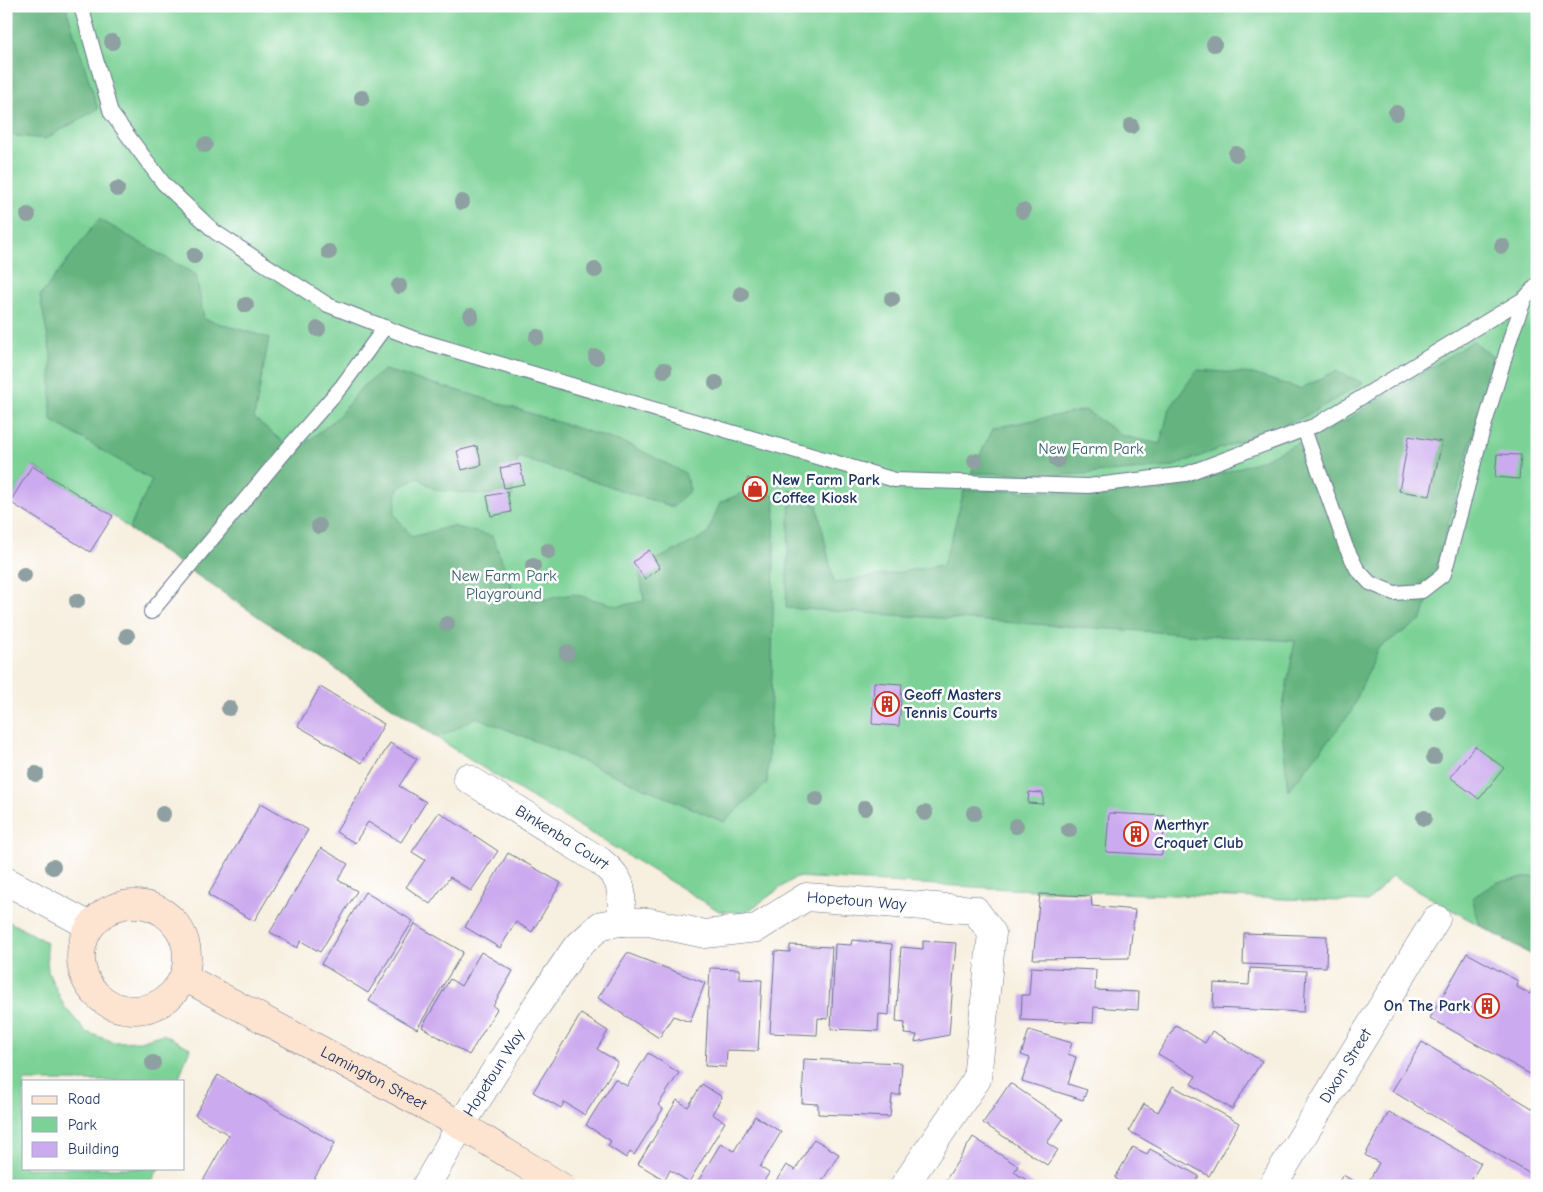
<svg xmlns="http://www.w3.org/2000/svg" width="1543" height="1192" font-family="'Comic Neue',sans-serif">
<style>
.green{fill:#7cd296;stroke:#4c807a}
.forest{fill:#65b47f;stroke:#40726e}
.building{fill:#ccaaef}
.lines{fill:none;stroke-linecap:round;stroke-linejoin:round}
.lane-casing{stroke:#68728b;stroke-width:16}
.street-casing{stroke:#68728b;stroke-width:29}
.secondary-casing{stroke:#68728b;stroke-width:29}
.lane{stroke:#fff;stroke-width:14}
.street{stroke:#fff;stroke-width:28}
.secondary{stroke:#fde4d1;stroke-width:28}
.tree{fill:#8ea0a1}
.labels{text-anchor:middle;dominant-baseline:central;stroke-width:5;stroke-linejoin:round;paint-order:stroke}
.park-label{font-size:16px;fill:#38606f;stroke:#fff}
.poi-label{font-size:16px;font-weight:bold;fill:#1b2f5e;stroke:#fff;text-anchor:start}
.street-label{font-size:16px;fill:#1b2f5e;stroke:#fff}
</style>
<rect width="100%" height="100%" fill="#fff"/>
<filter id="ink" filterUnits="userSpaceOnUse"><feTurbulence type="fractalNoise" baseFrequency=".02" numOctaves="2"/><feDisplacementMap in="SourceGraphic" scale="10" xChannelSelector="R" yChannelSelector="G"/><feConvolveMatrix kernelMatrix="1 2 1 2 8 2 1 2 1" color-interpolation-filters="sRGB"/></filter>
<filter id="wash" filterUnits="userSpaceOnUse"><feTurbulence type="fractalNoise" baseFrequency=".0096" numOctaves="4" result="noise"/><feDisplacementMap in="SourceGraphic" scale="20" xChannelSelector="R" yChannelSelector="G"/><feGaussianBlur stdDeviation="1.12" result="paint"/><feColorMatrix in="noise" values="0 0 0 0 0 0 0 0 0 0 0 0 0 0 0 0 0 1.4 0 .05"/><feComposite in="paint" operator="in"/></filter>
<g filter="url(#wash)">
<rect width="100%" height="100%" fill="#f7efdf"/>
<path class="green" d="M6,6H1537V958L1392,876L1368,902L1009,889L796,877L745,913L719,911L470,760L129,529L113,516L33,466L10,502L6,499Z
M6,920L46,942L48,972L64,1006L86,1032L114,1042L140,1041L163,1034L190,1048L178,1081H24V1168H159L149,1186H6Z"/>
<path class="forest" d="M6,6H67V11L98,109L45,139L9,135L6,137Z
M99,219L196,275L204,319L269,338L254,418L295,452L338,417L363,386L384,370L473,395L630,445L685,473L690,490L673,507L518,457L512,497L436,490L417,477L398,489L394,514L412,537L452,526L492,536L513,588L535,601L573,594L618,606L644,601L639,568L707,535L720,503L744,492L775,495L772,672L767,783L724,822L530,739L476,717L446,734L436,737L129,529L152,480L51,420V355L40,296Z
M1473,341L1494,358L1422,620L1378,648L1351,712L1288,791L1281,717L1295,641L786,608L790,490L817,505L834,583L943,565L950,544L964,490L1107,493L1197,482L1262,460L1347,420Z
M1197,370L1253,374L1300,389L1336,371L1363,383L1304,417L1171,467L1070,475L971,473L993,428L1085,410L1123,436L1160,444L1169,410Z
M1537,876V958L1480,925L1472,898L1497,882Z"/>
<g id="blocks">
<path class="building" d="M1409,436L1442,442L1430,496L1399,491Z
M477,446L482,465L462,470L457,451Z
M1497,454L1521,455L1519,479L1495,477Z
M520,464L524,484L504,488L500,468Z
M32,466L113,516L90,552L10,502Z
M748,478L766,485L761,500L743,493Z
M507,492L511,512L491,516L487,496Z
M649,550L660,568L645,579L633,562Z
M874,682L902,684L899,726L872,724Z
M320,687L384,724L362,763L298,726Z
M390,743L417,759L399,786L426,802L401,842L368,822L355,843L336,832Z
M1475,746L1504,768L1479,799L1450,777Z
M1029,792L1043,793V804L1028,803Z
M261,803L308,830L254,921L208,895Z
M439,812L498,851L471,891L450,877L430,904L406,887L425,860L412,852Z
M1109,813L1165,816L1162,855L1106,852Z
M321,848L348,864L338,880L357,891L320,952L301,941L297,948L270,932Z
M508,853L561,883L532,932L516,922L500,948L465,927Z
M365,892L413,921L368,993L321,964Z
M1040,894L1091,896L1092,906L1135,910L1129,958L1033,959Z
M415,924L463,952L417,1029L369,1001Z
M1244,933L1327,936L1326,967L1243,964Z
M852,940L892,944L889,1015L879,1014L878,1031L831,1029L835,944L851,945Z
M923,941L956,943L949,1035L915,1042L917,1035L904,1034L905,1023L896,1022L901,947L923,949Z
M790,945L832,947L828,1019L818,1018L817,1035L770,1033L775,951L790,952Z
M481,952L513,971L493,1006L497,1009L469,1055L422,1027L450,979L461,986Z
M627,953L705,983L690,1022L673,1016L659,1038L598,998Z
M1467,953L1518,981L1517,987L1530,994L1532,989L1537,992V1078L1430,1018Z
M1031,967L1096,970L1095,990L1139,992L1138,1010L1094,1007L1093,1023L1021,1020L1022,995H1029Z
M710,968L740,969V979L762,980L758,1051L727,1050L726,1067L705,1066Z
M1250,968L1306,971L1304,1012L1213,1008L1214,983L1249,985Z
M581,1014L608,1031L597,1049L618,1062L585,1115L564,1102L561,1108L533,1092Z
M1176,1025L1205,1043L1212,1031L1262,1061L1232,1109L1191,1084L1196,1076L1158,1054Z
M1029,1030L1072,1043L1068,1054L1076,1057L1068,1084L1087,1090L1083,1100L1022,1081L1030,1058L1021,1055Z
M1422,1042L1537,1111V1178L1392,1091Z
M648,1053L679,1073L658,1105L663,1109L634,1155L630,1152L626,1158L608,1146L611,1141L586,1125L615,1079L627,1086Z
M804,1059L902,1063L900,1095H892L890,1117L818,1114V1104L802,1103Z
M218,1075L335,1143L310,1186H200L229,1135L195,1115Z
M1010,1083L1063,1119L1047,1143L1058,1150L1047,1165L983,1123Z
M702,1084L722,1097L712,1114L725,1122L689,1182L670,1170L665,1180L638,1164L677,1100L688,1107Z
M1173,1086L1239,1123L1209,1176L1129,1131L1144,1104L1158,1112Z
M1389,1112L1481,1163L1468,1186H1366L1379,1163L1365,1155Z
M755,1116L781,1132L760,1167L769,1173L761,1186H695L721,1143L734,1151Z
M973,1137L1018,1166L1014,1172L1036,1186H949L944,1183Z
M814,1139L839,1154L819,1186H773L786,1165L795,1170Z
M1133,1147L1147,1154L1150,1149L1199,1176L1193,1186H1129L1115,1178Z
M1343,1175L1362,1186H1336Z"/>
</g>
</g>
<g filter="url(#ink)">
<use href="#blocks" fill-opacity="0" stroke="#68728b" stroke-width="1"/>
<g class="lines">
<defs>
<path id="lane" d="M81,6L111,113L164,184L215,232L328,305L415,339L895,480L1088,486L1186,474L1316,425L1525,298L1537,285
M1304,429L1346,547L1357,569L1370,583L1394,593L1422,591L1444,574L1480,440L1512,333L1525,298
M151,612L293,442L342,386L385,327"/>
<g id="street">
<path id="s1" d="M467,778L600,861C627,883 620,890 622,922"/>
<path d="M6,881L90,926"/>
<path id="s2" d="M426,1186L461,1125L537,1005L575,949L601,925L622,922H649L705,934L757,928L806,897L975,910L992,933L977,1079L904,1186"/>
<path id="s3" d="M1272,1186L1436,919"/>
</g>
<g id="secondary">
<circle cx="134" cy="957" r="53"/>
<path id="s4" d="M184,977L461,1125L560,1186"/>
</g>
</defs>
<use href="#lane" class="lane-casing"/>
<use href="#street" class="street-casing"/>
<use href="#secondary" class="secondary-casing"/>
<use href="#lane" class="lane"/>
<use href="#street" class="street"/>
<use href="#secondary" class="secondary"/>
</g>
<g class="tree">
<circle cx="112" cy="42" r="8"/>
<circle cx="1214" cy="44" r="8"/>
<circle cx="362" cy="98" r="8"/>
<circle cx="1396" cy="113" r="8"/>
<circle cx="1131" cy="126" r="8"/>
<circle cx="205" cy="145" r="8"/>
<circle cx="1236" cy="154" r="8"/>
<circle cx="117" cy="189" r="8"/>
<circle cx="462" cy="202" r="8"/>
<circle cx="1023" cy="211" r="8"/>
<circle cx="28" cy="215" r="8"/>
<circle cx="1502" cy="246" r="8"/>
<circle cx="329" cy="252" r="8"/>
<circle cx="194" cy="256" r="8"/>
<circle cx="595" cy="270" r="8"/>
<circle cx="399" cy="286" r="8"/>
<circle cx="741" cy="294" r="8"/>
<circle cx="892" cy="299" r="8"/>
<circle cx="246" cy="305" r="8"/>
<circle cx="471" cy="316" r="8"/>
<circle cx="318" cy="329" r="8"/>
<circle cx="537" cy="337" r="8"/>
<circle cx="596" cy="357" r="8"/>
<circle cx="664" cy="370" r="8"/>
<circle cx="716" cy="383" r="8"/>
<circle cx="1057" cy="460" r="8"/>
<circle cx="975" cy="461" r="8"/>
<circle cx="319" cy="526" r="8"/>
<circle cx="548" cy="551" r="8"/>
<circle cx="533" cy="566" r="8"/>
<circle cx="24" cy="575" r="8"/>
<circle cx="77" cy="601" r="8"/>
<circle cx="447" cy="624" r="8"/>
<circle cx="127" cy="636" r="8"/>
<circle cx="567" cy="653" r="8"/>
<circle cx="229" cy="708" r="8"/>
<circle cx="1438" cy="713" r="8"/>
<circle cx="1434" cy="757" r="8"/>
<circle cx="36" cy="774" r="8"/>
<circle cx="816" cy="799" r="8"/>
<circle cx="865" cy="808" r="8"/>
<circle cx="925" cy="813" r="8"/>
<circle cx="974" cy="813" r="8"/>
<circle cx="163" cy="814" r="8"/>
<circle cx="1424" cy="818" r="8"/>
<circle cx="1016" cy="826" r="8"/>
<circle cx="1069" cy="830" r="8"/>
<circle cx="53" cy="867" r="8"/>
<circle cx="153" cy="1063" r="8"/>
</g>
</g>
<defs>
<symbol id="shop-ring" viewBox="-11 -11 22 22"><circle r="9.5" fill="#fff" stroke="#c8321e" stroke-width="1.5"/><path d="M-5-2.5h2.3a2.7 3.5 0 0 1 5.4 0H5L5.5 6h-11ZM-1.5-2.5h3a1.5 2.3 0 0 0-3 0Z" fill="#c8321e"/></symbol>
<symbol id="building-ring" viewBox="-11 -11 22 22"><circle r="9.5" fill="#fff" stroke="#c8321e" stroke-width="1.5"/><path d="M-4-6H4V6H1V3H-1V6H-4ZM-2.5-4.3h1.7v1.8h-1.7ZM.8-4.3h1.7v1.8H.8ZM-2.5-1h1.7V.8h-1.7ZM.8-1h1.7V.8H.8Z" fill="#c8321e"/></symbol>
</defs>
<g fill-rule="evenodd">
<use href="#shop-ring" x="741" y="475" width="28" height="28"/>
<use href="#building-ring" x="873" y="690" width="28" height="28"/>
<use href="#building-ring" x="1122" y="820" width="28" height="28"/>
<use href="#building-ring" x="1473" y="992" width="28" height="28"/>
</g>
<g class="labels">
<g class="park-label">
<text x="1091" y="449">New Farm Park</text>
<text x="504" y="576">New Farm Park<tspan x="504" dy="18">Playground</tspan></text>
</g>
<g class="poi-label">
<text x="772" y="480">New Farm Park<tspan x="772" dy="18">Coffee Kiosk</tspan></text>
<text x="904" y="695">Geoff Masters<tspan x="904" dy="18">Tennis Courts</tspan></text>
<text x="1154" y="825">Merthyr<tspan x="1154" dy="18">Croquet Club</tspan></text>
<text x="1470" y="1006" text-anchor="end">On The Park</text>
</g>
<g class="street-label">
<text stroke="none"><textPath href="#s1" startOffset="112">Binkenba Court</textPath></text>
<text stroke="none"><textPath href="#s2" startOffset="582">Hopetoun Way</textPath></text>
<text stroke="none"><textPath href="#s3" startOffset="141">Dixon Street</textPath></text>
<text stroke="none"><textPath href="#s2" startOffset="132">Hopetoun Way</textPath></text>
<text stroke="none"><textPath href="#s4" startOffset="215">Lamington Street</textPath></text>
</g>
</g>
<rect width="1543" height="1192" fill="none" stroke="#fff" stroke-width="25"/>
<rect x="22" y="1080" width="162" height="90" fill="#ffffff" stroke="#a4acbf"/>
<rect x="32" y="1096" width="25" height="8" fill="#fde4d1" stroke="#a4acbf"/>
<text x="68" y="1104" font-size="15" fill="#1b2f5e">Road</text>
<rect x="32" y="1117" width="25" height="15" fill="#7cd296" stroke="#a4acbf"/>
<text x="68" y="1130" font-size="15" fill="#1b2f5e">Park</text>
<rect x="32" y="1142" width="25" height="15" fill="#ccaaef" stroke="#a4acbf"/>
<text x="68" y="1154" font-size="15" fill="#1b2f5e">Building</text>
</svg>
